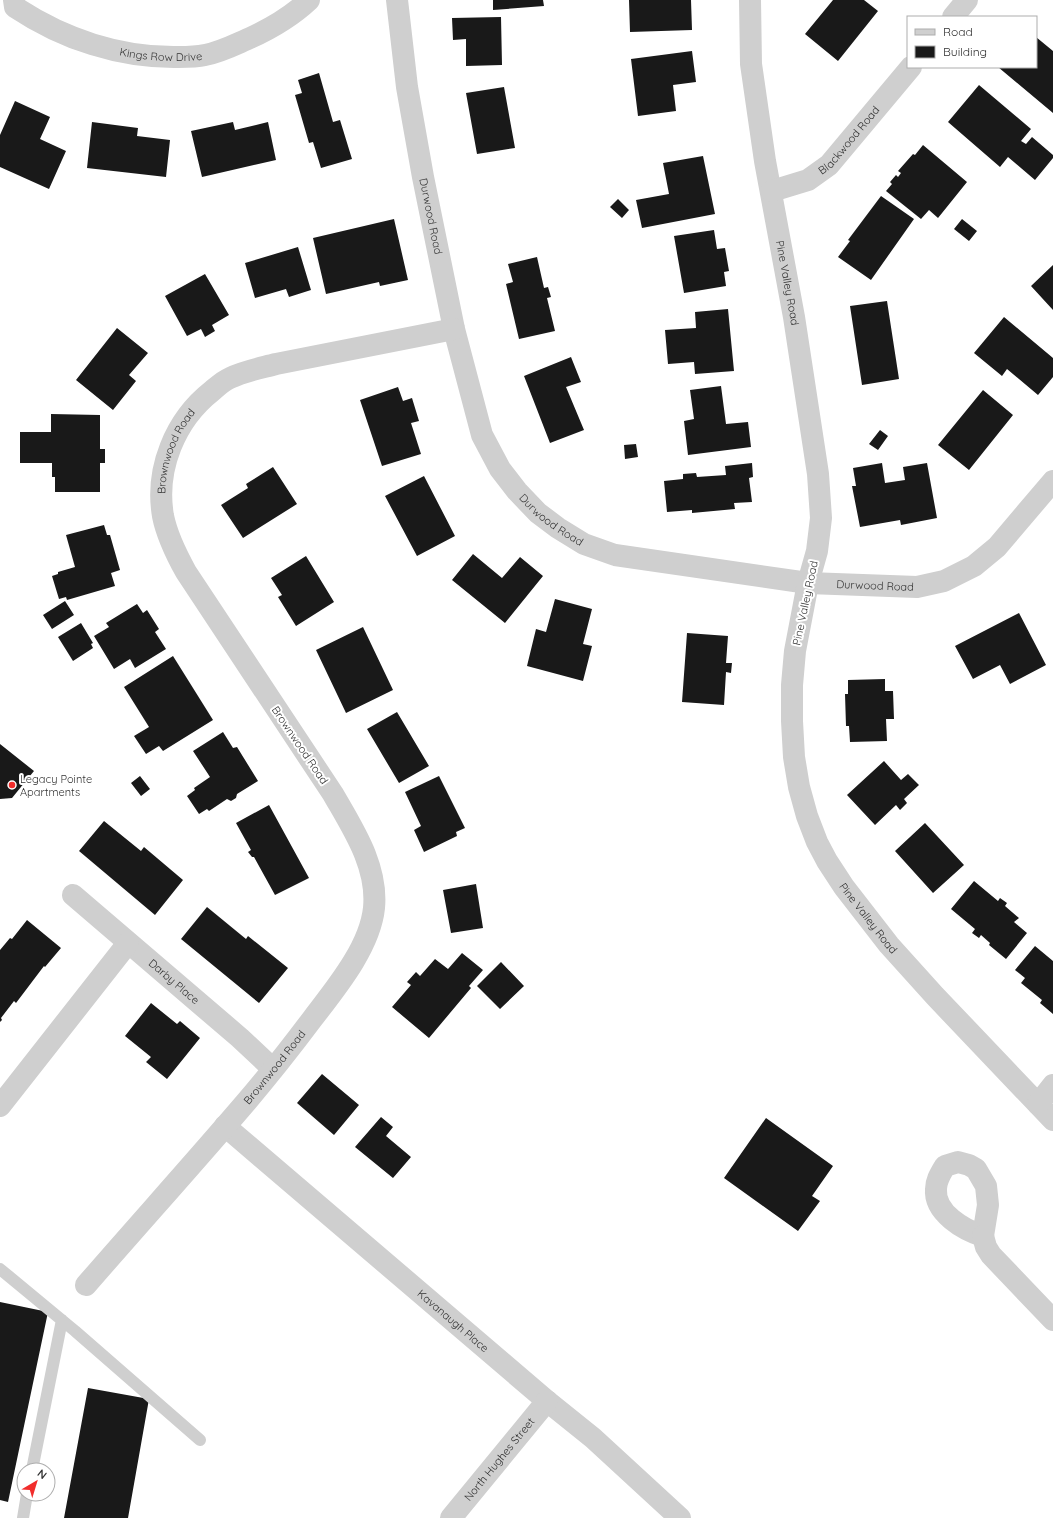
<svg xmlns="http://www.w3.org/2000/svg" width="1053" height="1518" font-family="Quicksand,sans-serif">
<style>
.building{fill:#191919}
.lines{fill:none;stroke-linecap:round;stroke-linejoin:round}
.service{stroke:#cfcfcf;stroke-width:12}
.minor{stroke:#cfcfcf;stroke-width:22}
.poi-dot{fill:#f12d2c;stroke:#fff;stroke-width:1.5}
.labels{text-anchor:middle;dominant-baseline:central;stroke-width:4;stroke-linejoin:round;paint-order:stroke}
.street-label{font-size:11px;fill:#323232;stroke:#fff}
.poi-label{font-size:11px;fill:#323232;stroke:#fff;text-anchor:start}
</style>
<rect width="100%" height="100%" fill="#fff"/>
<path class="building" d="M493,0H543L544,6L493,10Z
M629,0H691L692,30L630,32Z
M833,0H864L878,11L838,61L805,34Z
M501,17L502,65L466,66V39L453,40L452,18Z
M1036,37L1053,51V113L998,67H1036Z
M692,51L696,82L673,85L676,111L638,116L631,59Z
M319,73L333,122L340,120L352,159L321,168L313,142L309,143L295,95L302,93L298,80Z
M979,85L1031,129L1021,141L1026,144L1032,137L1053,155V158L1035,180L1008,157L1000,167L948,122Z
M504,87L515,148L477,154L466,93Z
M15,101L50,117L40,139L66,151L49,189L0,167V135Z
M92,122L138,128L137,136L170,140L166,177L87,168Z
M233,122L235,130L268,122L276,160L202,177L191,131Z
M923,145L967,182L938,218L929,210L921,219L886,191L892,184L890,182L896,175L898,177L901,173L898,171L913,154L915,155Z
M703,156L715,214L642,228L636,200L669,194L663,163Z
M881,196L914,219L871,280L838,257L850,241L848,240Z
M618,199L629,210L622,218L610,207Z
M394,219L408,280L380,286L379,282L326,294L313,238Z
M962,219L977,231L969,241L954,229Z
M714,230L717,249L725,248L729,271L724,272L726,286L684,293L674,236Z
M298,247L311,290L289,297L286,289L255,298L245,263Z
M537,257L544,288L548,287L551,297L547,298L555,331L519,339L506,284L513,282L508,264Z
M1053,265V310L1031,286Z
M205,274L229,315L212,325L215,331L205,337L201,329L187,336L165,296Z
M887,301L899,379L862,385L850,306Z
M728,309L734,371L695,374L694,362L668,364L665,330L696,328L695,312Z
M1004,317L1053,358V377L1038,395L1007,369L1002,376L974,353Z
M117,328L148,353L129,375L136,381L113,410L76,380Z
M571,357L581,382L566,387L584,430L550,443L524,376Z
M721,386L726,424L748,422L751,447L688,455L684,421L694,419L690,390Z
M398,387L403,401L412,398L419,421L411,423L421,454L382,466L360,400Z
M983,390L1013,415L969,470L938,445Z
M51,414L100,415V449H105V463H100V492H55V477H52V463H20V432H51Z
M880,430L888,436L878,450L869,444Z
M636,444L638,457L625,459L624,445Z
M752,463L753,477L749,478L752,502L734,503L735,509L692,513V510L667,512L664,481L683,479V474L696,473L697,477L726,475L725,466Z
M882,463L885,483L905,480L903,467L927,463L937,518L901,525L900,520L860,527L852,486H856L853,468Z
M273,467L297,504L243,538L221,505L248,488L246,484Z
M424,476L455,536L417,556L385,496Z
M104,525L107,535H110L120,570L111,573L115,586L67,600L66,597L59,599L52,576L58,574V572L75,567L66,535Z
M473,554L502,578L520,557L543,576L505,623L452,580Z
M306,556L334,602L296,626L278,597L282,595L271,578Z
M555,599L592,609L583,644L592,646L583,681L527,666L536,629L546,632Z
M65,601L74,615L52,629L43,615Z
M137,604L143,613L147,610L159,629L155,632L166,649L135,668L130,659L114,669L94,636L109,627L106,623Z
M1019,613L1046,665L1010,684L1000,665L973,679L955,646Z
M81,623L93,643L91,644L93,648L73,661L58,637Z
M363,627L393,690L346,713L316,650Z
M687,633L728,636L726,663H732L731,673L726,672L724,705L682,702Z
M173,656L213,720L163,751L159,746L146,754L134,736L149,727L124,687Z
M885,679V691H893L894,719H886L887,741L850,742L849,726H846L845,694H848V680Z
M397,712L429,766L399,783L367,729Z
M223,732L233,748L237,747L258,781L237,794L236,798L231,801L227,799L209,811L207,809L199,814L187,796L195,790L194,788L210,777L193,751Z
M0,744L34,771L12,798L0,799Z
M884,761L901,780L908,774L919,785L904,799L907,803L900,810L896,805L875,825L847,795Z
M140,776L150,789L141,796L131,783Z
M439,776L465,828L456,832L457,836L424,852L414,830L421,826L405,792Z
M269,805L309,878L275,895L254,857H252L248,852L251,850L236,823Z
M104,821L141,851L144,847L183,880L155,915L79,851Z
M925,823L964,865L933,893L895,851Z
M974,881L998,901L1000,898L1007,903L1005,906L1019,918L1014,922L1027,933L1006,959L989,945L990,943L981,935L979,938L972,933L975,929L951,909Z
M476,884L483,928L451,933L443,890Z
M207,907L246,939L248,936L288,968L259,1003L181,939Z
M27,920L61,948L45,967L44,966L16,1003L14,1001L1,1018L2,1020L0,1022V950L10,938L12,939Z
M1035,946L1053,961V1014L1040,1003L1042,1000L1021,983L1025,978L1015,970Z
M462,953L483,970L469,986L471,988L429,1038L392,1007L411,985L407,982L416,972L420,976L435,959L448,969Z
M501,962L524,986L500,1009L477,986Z
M151,1003L177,1024L180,1021L200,1038L167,1079L146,1062L151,1057L125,1036Z
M322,1074L359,1105L334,1135L297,1103Z
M381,1117L393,1127L386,1136L411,1157L393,1178L355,1147Z
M766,1118L833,1166L812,1196L820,1201L798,1231L724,1178Z
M0,1302L48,1312L8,1502L0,1500Z
M88,1388L149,1399L128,1518H64Z"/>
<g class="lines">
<path class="service" d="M0,1269L75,1331L200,1440
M32,1470L62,1320
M23,1518L27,1494"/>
<g class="minor">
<path id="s1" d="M14,0L15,7C63,39 120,58 178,57C187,57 196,57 205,55C221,52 236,44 250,38C272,28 292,16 309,0"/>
<path id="s2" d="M397,0L407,87L423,177L454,329L482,435L500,469L517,491L538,513L558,528L584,544L615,555L808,583L917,587L944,581L974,566L997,547L1053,481"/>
<path id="s3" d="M750,0L751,64L765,161L794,317L818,474L821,518L817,551L808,583L795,651L792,685V721L794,757L799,787L807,816L817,842L827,861L844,887L889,945L935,996L1053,1120"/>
<path d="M953,17L967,0"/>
<path id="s4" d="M772,191L808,180L829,165L911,67"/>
<path id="s5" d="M73,895L240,1038L273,1069"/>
<path d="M1038,1104L1053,1085"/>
<path d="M0,1106L128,943"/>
<path id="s6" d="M225,1126L547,1401L593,1438L680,1518"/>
<path d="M958,1162L969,1165L976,1169L986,1186L988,1205L983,1236C964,1230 934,1213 936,1189C936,1180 941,1173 945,1166Z"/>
<path d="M983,1236L986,1247L991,1255L1053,1320"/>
<path id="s7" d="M86,1285C139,1224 194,1163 247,1101C270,1074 292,1046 313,1018C336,988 370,947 374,908C378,866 353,829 333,794L186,572C176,554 167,536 163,516C155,469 175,420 212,391C218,386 223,381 230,378C244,371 261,368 276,364L454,329"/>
<path id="s8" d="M451,1518L547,1401"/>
</g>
</g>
<circle class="poi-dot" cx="12" cy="785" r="4"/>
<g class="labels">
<g class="street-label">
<text stroke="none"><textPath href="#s1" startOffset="163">Kings Row Drive</textPath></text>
<text stroke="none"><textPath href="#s4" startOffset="95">Blackwood Road</textPath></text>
<text stroke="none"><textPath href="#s2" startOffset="219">Durwood Road</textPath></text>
<text stroke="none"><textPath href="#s3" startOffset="286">Pine Valley Road</textPath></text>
<text stroke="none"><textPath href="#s7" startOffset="996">Brownwood Road</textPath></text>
<text stroke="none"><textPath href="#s2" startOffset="555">Durwood Road</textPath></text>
<text stroke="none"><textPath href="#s2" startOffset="891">Durwood Road</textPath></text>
<text transform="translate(805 603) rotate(-78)">Pine Valley Road</text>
<text transform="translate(300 745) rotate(56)">Brownwood Road</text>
<text stroke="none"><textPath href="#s3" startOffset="946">Pine Valley Road</textPath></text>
<text stroke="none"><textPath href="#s5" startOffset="133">Darby Place</textPath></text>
<text stroke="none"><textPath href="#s7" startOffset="288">Brownwood Road</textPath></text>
<text stroke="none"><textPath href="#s6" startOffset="300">Kavanaugh Place</textPath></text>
<text stroke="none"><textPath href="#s8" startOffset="76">North Hughes Street</textPath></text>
</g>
<g class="poi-label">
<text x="20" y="779">Legacy Pointe<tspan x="20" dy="13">Apartments</tspan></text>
</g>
</g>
<rect x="907" y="16" width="130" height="52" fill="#ffffff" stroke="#adadad"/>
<rect x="915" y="29" width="20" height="6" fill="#cfcfcf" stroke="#adadad"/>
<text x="943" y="36" font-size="12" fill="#323232">Road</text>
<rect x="915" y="46" width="20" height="12" fill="#191919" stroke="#adadad"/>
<text x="943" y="56" font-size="12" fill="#323232">Building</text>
<g transform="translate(36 1482) rotate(38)"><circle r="19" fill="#ffffff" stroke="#adadad"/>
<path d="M0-3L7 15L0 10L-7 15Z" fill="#f12d2c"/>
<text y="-6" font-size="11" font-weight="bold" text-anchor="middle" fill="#323232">N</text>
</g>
</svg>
